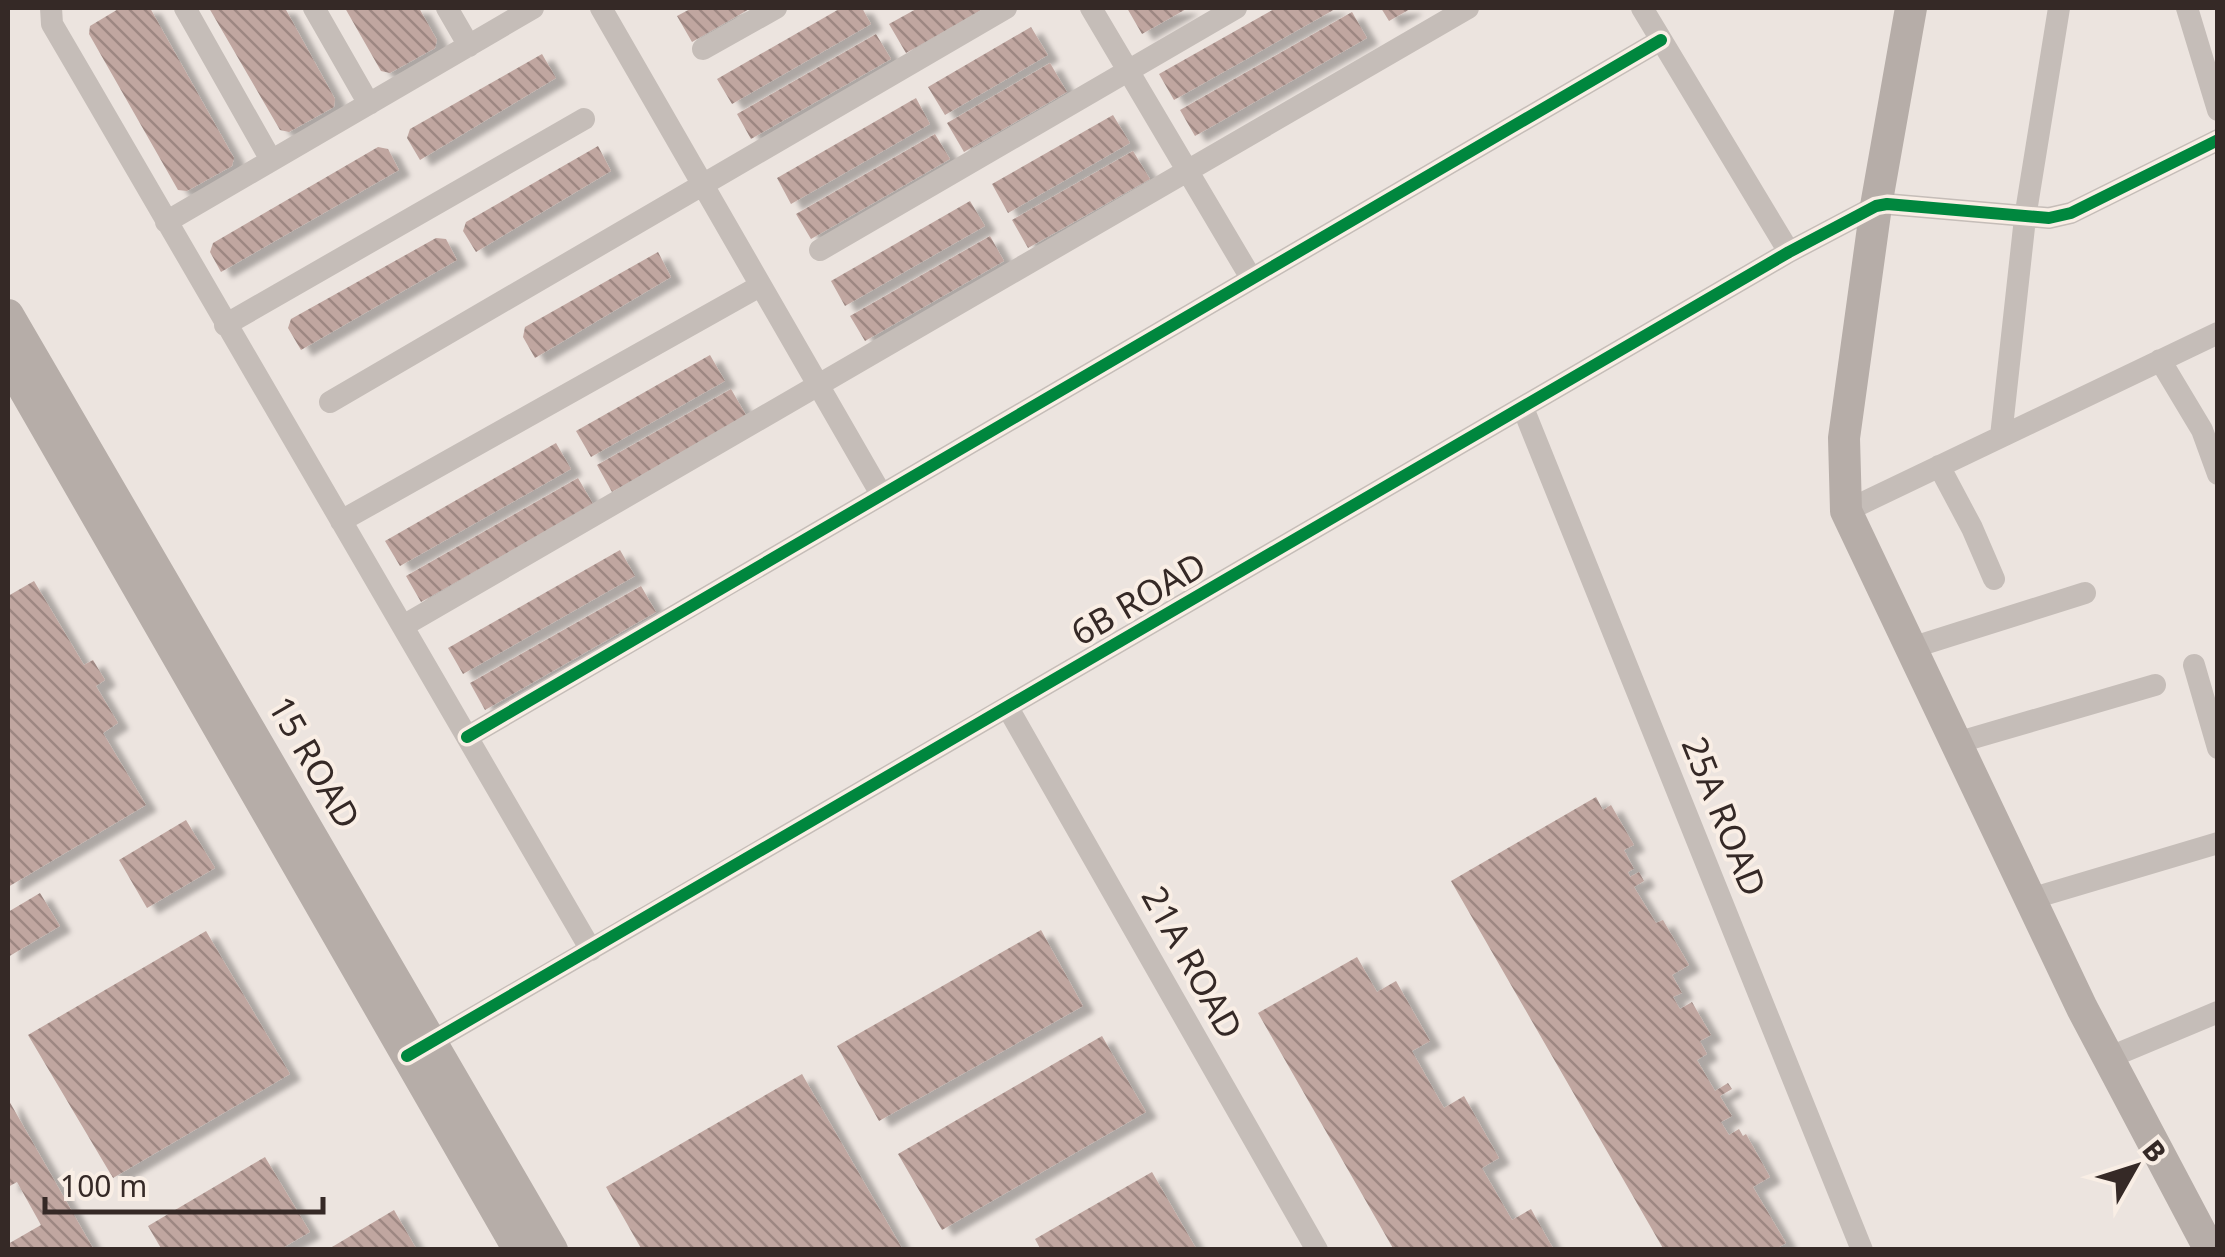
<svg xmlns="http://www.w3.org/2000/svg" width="2225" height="1257" font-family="'Noto Sans',sans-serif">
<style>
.building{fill:url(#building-back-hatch);filter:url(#shadow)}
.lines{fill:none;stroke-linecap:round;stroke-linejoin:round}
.street{stroke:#c5bdb8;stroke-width:22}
.secondary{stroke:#b6ada8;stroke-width:32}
.cycleway-casing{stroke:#f9eee5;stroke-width:19}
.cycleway{stroke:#00873e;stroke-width:12}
.labels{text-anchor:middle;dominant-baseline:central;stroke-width:8;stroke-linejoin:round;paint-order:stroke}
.street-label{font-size:35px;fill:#352926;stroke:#f9eee5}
</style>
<defs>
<pattern id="building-back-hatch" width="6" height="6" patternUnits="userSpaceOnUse" patternTransform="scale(2.5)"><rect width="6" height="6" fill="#c0a6a0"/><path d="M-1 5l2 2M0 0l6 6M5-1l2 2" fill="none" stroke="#9d8782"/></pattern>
<filter id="shadow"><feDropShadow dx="11" dy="6" stdDeviation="2.5" flood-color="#0004"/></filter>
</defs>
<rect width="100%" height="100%" fill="#ece4df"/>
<path class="building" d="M120,8H150L234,158L232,166L187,191L178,190L89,34L90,26Z
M209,8H285L335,99L334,107L289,132L280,130Z
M345,8H419L437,40L435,48L390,73L381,71Z
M692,8H751L692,42L677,16Z
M841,8H862L871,24L732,104L717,79Z
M918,8H985L906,53L889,24Z
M1127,8H1188L1142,34Z
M1276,8H1337L1174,100L1159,74Z
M1381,8H1412L1389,21Z
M1352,12L1367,38L1195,136L1180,110Z
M1031,27L1048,55L945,115L928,87Z
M876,34L891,59L751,139L737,114Z
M542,54L556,78L420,160L407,138L410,129Z
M1050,63L1067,92L964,152L947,123Z
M916,98L930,124L791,204L777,178Z
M1113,115L1130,143L1008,213L992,184Z
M935,134L950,159L811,239L796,214Z
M598,146L611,171L476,252L463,231L466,222Z
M378,147L388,149L399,170L221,272L210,252L213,243Z
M1133,151L1150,179L1028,248L1012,220Z
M970,201L985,226L845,306L831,281Z
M990,236L1004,261L865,341L850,316Z
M436,238L446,239L457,260L301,350L288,328L291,319Z
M658,252L671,277L535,358L523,337L525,327Z
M710,355L725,381L591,457L576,431Z
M731,389L746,415L612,492L597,465Z
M556,443L571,469L400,566L385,541Z
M578,478L593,504L421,602L406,576Z
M620,550L635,576L463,674L448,648Z
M34,581L84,665L93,660L105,680L96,686L118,723L103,733L146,805L8,887V596Z
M641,586L656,612L485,710L470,683Z
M1596,797L1603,810L1611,805L1634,845L1624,850L1634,869L1628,872L1630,877L1639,872L1644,881L1634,887L1656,923L1663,920L1689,965L1672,975L1682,993L1673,997L1680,1009L1692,1002L1711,1035L1700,1041L1707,1054L1697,1060L1715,1091L1728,1083L1732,1089L1720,1096L1732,1116L1721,1122L1729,1135L1739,1129L1743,1136L1746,1134L1770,1177L1753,1187L1786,1243L1774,1250H1664L1451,881Z
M186,820L215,868L147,908L119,860Z
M40,893L60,926L8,957V912Z
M1041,930L1083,1006L879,1121L837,1046Z
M206,931L290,1074L113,1178L28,1035Z
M1357,957L1377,992L1396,981L1430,1041L1412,1051L1444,1108L1464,1096L1499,1158L1482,1168L1512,1220L1531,1209L1554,1250H1394L1258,1013Z
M1102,1036L1146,1112L942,1230L898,1154Z
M802,1074L903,1250H642L606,1187Z
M8,1099L94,1250H8V1244L41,1225L17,1182L8,1187Z
M265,1157L310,1232L279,1250H162L148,1226Z
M1152,1172L1197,1250H1041L1035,1239Z
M394,1210L417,1250H327Z"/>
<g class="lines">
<path class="street" d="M51,8L52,24L83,77L591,950
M185,8L271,160
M314,8L369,104
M447,8L469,46
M601,8L881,494
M1091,8L1251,278
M1642,8L1789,252
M2187,8L2218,110
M703,49L776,8
M166,222L533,8
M820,250L1236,8
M225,325L584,119
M2160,360L2202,430L2218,474
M330,402L1006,8
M1523,408L1862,1250
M2001,436L2025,218L2059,8
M1939,466L1972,528L1994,579
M1846,511L2218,333
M341,521L760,286
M403,626L1468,8
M1911,648L2085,593
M2194,665L2218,748
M1008,708L1317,1250
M467,737L1661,40
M1956,743L2155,685
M2030,899L2218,843
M421,1048L1789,252L1876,206L1887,204L2049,218L2071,213L2218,140
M2108,1058L2218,1012"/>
<path class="secondary" d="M1911,8L1876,206L1844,438L1846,511L2082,1008L2210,1250
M8,315L552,1250
M8,361L519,1250"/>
<defs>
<path id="cycleway" d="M467,737L1661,40
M407,1056L1789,252L1876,206L1887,204L2049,218L2071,213L2218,140"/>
</defs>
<use href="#cycleway" class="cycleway-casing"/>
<use href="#cycleway" class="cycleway"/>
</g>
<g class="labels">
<g class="street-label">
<text transform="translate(1138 598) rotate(-30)">6B ROAD</text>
<text transform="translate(315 762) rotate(60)">15 ROAD</text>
<text transform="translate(1725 816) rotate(68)">25A ROAD</text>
<text transform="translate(1193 962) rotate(61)">21A ROAD</text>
</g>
</g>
<rect width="2225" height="1257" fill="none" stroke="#352926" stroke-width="20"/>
<g transform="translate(2135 1167) rotate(51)" stroke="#f9eee5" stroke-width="8" paint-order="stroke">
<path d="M0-8L18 38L0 25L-18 38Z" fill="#352926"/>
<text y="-15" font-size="28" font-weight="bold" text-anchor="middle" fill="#352926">B</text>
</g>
<path d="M45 1197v15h278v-15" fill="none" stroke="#352926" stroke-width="5"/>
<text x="60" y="1197" font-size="30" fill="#352926" stroke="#f9eee5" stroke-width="8" paint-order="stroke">100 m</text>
</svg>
